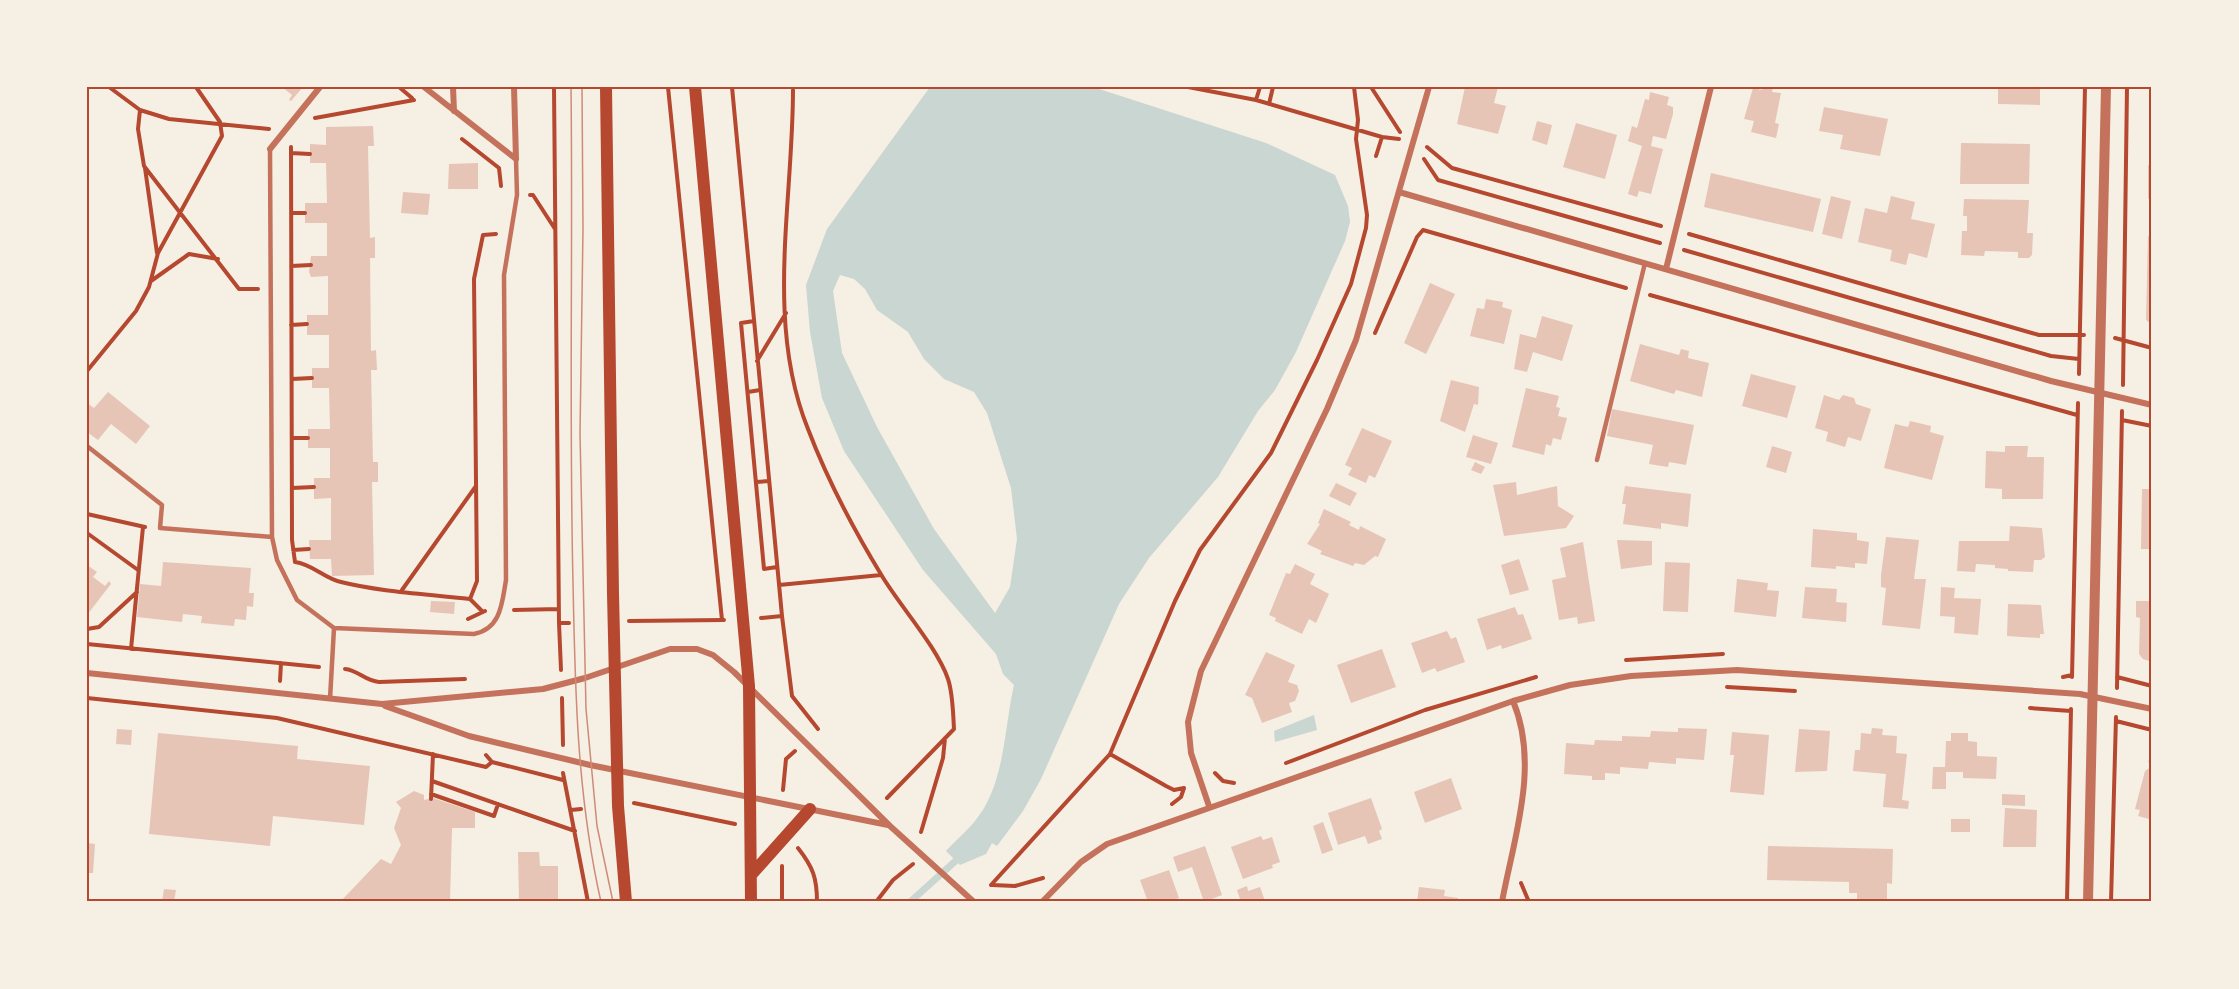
<svg xmlns="http://www.w3.org/2000/svg" width="2239" height="989" font-family="'Libre Baskerville',serif">
<style>
.water{fill:#c9d6d2;fill-rule:evenodd}
.lines{fill:none;stroke-linecap:round;stroke-linejoin:round}
.stream{stroke:#c9d6d2;stroke-width:7}
.building{fill:#e6c5b7}
.path{stroke:#b5482f;stroke-width:4}
.service{stroke:#c5725c;stroke-width:4.5}
.minor{stroke:#c5725c;stroke-width:6}
.tertiary{stroke:#c5725c;stroke-width:10}
.secondary{stroke:#b5482f;stroke-width:12}
.tram{stroke:#cf8b77;stroke-width:1.5}
.neatline{fill:none;stroke:#b5482f;stroke-width:2}
</style>
<rect width="100%" height="100%" fill="#f6efe4"/>
<path class="water" d="M930,87H1093L1266,143L1335,175L1348,206L1350,222L1345,241L1296,352L1275,390L1258,411L1218,477L1149,558L1119,604L1041,779L1023,811L997,846L992,843L986,854L960,865L946,851C955,841 967,831 975,821C1005,785 1004,729 1014,685L1003,674L996,654L923,570L844,451L822,398L810,332L806,285L827,229ZM840,275L854,279L865,289L877,310L908,332L924,359L944,379L974,392L987,413L1011,488L1017,539L1010,587L995,613L934,529L877,427L842,353L833,291Z
M1314,715L1317,730L1275,742L1274,731Z"/>
<g class="lines">
<path class="stream" d="M910,902L961,856"/>
</g>
<path class="building" d="M282,87H303L291,101L289,100L292,95Z
M1465,87H1498L1494,103L1506,106L1498,134L1457,124Z
M1763,87H1773L1772,92L1781,93L1775,123L1779,124L1776,138L1751,132L1754,121L1744,119L1753,88L1762,90Z
M1998,87H2040V105L1998,104Z
M1650,92L1669,97L1667,105L1673,107V114L1666,139L1653,136L1651,146L1663,149L1651,194L1639,191L1637,197L1628,194L1642,146L1628,141L1632,126L1637,128L1645,99L1649,100Z
M1824,107L1888,119L1880,156L1840,149L1843,135L1819,131Z
M1537,121L1552,125L1547,145L1532,140Z
M1576,123L1617,135L1605,179L1563,167Z
M373,126L374,146H368L370,238L375,237V258H370L371,351L376,350L377,370H371L373,462H378V482H372L374,575L332,576L331,559H310L309,540H331V498L314,499V478H330V448H308V429H330L329,388H312V368H329V335H307V315H328V276L311,277L309,272L311,256H327V223H305V203H327L326,163H310V144L326,145V127Z
M1961,143L2030,144L2029,184H1960Z
M478,163V189H448L449,164Z
M2148,165H2152V199H2148Z
M1711,173L1821,199L1813,232L1704,207Z
M403,192L430,194L428,215L401,213Z
M1831,196L1851,201L1842,239L1822,234Z
M1891,196L1915,202L1911,219L1935,224L1927,258L1909,253L1906,265L1890,261L1892,250L1858,242L1865,208L1887,213Z
M1964,199L2029,200L2027,233H2033L2032,255L2029,258H2018V252L1985,251L1984,256L1961,255L1962,231H1967V216H1963Z
M2148,236H2152V325L2146,320Z
M1430,283L1455,294L1426,354L1404,343Z
M1486,299L1503,302L1502,307L1512,310L1504,344L1470,336L1477,308L1484,309Z
M1542,316L1573,325L1562,361L1533,352L1527,372L1514,369L1520,334L1536,338Z
M1640,344L1679,355L1681,349L1689,351L1688,358L1709,363L1702,397L1676,390L1674,394L1630,381Z
M1751,374L1796,386L1787,418L1742,406Z
M1451,380L1479,387L1478,405L1474,404L1465,432L1440,421Z
M1526,388L1559,396L1556,407L1560,408L1558,416L1567,418L1561,440L1553,438L1551,446L1546,444L1544,455L1512,447Z
M108,392L150,426L136,444L111,424L98,440L87,432V403L94,408Z
M1824,395L1839,400L1843,395L1854,398L1856,404L1871,409L1861,441L1848,437L1845,447L1826,441L1828,432L1815,428Z
M1612,409L1694,425L1686,465L1669,462L1668,467L1649,464L1653,445L1607,436Z
M1910,421L1931,426L1930,432L1944,436L1932,480L1884,468L1895,424L1908,427Z
M1362,428L1392,441L1375,478L1369,475L1366,483L1348,475L1352,468L1345,465Z
M1473,435L1498,443L1491,464L1466,457Z
M1772,446L1792,452L1786,473L1766,467Z
M2005,446H2028L2027,457H2044L2043,499H2002V489L1985,488L1986,451L2005,452Z
M1475,462L1485,467L1481,474L1471,470Z
M1516,482L1517,495L1557,486L1558,506L1574,516L1566,528L1504,536L1493,485Z
M1336,483L1357,493L1350,506L1329,496Z
M1625,486L1691,494L1688,527L1661,523V529L1623,524L1626,504H1622Z
M2142,489H2152V549H2141Z
M1324,509L1351,522L1349,525L1359,530L1360,526L1386,539L1378,557L1375,556L1364,565L1355,563L1353,566L1320,554L1322,551L1307,544L1320,524L1318,523Z
M2010,526L2042,528L2045,557L2041,560H2034L2033,572L2008,571V569L1995,568V565L1976,564L1975,572L1957,571L1959,541H2009Z
M1813,529L1857,533V540L1869,542L1867,564L1855,563V568L1836,566V569L1811,567Z
M1886,537L1919,540L1914,579H1926L1920,629L1882,625L1886,588L1881,587V575Z
M1617,540L1652,541V565L1621,569Z
M1583,542L1595,621L1578,624L1577,617L1559,620L1552,580L1566,577L1560,548Z
M1519,559L1529,590L1510,595L1501,565Z
M163,562L251,568L249,593H254L253,607L247,606L246,620L235,619L234,626L201,623L202,616L183,614L182,622L137,617L140,584L161,586Z
M1665,562L1690,563L1688,612L1663,611Z
M1295,564L1315,574L1310,584L1329,594L1316,623L1309,619L1302,634L1275,621L1276,618L1269,615L1286,573L1290,574Z
M87,565L97,572L93,577L105,586L109,581L111,584L87,615Z
M1737,579L1768,583L1767,590L1779,591L1776,617L1734,612Z
M1805,587L1837,589L1836,602L1847,603L1846,622L1802,618Z
M1941,587L1955,588L1954,598L1981,599L1978,635L1954,633L1955,617L1940,616Z
M431,601L455,602L454,614L430,612Z
M2136,601H2152V662L2143,659L2139,654L2140,618L2136,617Z
M2008,604L2041,605L2044,634H2040V638L2007,636Z
M1515,607L1518,615L1523,614L1532,639L1502,649L1501,645L1487,650L1477,619Z
M1447,631L1451,639L1456,637L1465,662L1437,672L1435,668L1422,673L1411,643Z
M1382,649L1396,687L1351,703L1337,665Z
M1266,652L1295,665L1288,682L1297,685L1299,691L1295,701L1289,703L1292,712L1262,723L1252,698L1245,695Z
M1678,728L1707,729L1704,760L1676,758V764L1649,762L1648,769L1620,767V774L1605,773V780H1592V776L1564,774L1566,743L1594,745L1595,740L1622,741V736L1650,737L1651,731L1678,732Z
M1872,728L1883,729L1882,735L1897,736L1896,753L1907,754L1902,800L1909,801L1908,809L1883,807L1886,774L1853,771L1855,750H1860L1861,733L1871,734Z
M117,729L132,730L131,745L116,744Z
M1799,729L1830,731L1827,771L1795,772Z
M1732,732L1769,735L1764,795L1730,792L1734,755H1730Z
M158,733L298,746L297,759L370,766L364,825L273,816L270,846L149,834Z
M1951,733H1968V741L1977,742V756L1997,757L1996,779L1963,778V772H1946V789H1932L1933,767H1945L1946,741H1951Z
M2152,759V819H2149L2138,816L2140,810L2135,809L2145,771L2151,767L2148,761Z
M1451,778L1462,809L1425,823L1414,792Z
M414,791L424,795V800L433,798L475,812V828H452L450,902H340L381,859L391,864L401,845L394,828L401,808L396,802Z
M2002,794L2025,795V806L2002,805Z
M1371,798L1382,829L1379,831L1382,839L1368,844L1365,836L1338,845L1328,813Z
M2005,808L2037,810L2036,847H2003Z
M1951,819H1970V832H1951Z
M1323,822L1333,850L1322,854L1313,826Z
M1261,836L1263,840L1272,837L1280,862L1272,865L1273,868L1243,879L1231,847Z
M87,843L95,844L93,873H87Z
M1205,846L1222,895L1204,902L1192,867L1178,872L1173,857Z
M1768,846L1893,849L1892,884L1887,883V902H1857V893H1849V882L1767,880Z
M518,852H539L540,866H558V902H519Z
M1169,870L1179,898L1169,902H1148L1140,880Z
M1247,886L1248,891L1260,887L1265,901L1241,902L1237,890Z
M1419,887L1445,890L1444,896L1458,898V902H1417Z
M164,889L176,890L174,902H162Z"/>
<g class="lines">
<path class="path" d="M109,87L140,110L138,129L144,166L239,289H258
M399,87L412,98
M554,87L559,623
M668,87L722,620
M732,87L782,616
M1188,87L1256,100L1382,137L1399,139
M1371,87L1400,132
M793,90C793,202 765,323 808,429C827,479 854,530 882,576C900,606 937,647 948,679C953,694 953,713 954,729L887,798
M1256,100L1260,87
M1269,104L1273,87
M140,110L169,119L269,129
M315,118L414,100
M462,139L499,168L501,186
M291,147L292,540L295,562
M1427,147L1452,168L1661,226
M291,153L310,154
M1376,156L1382,137
M1424,159L1438,180L1660,243
M145,168L157,253
M530,195H533L555,229
M291,213H305
M1689,234L2039,335H2084
M1684,250L2051,356L2079,359
M291,266L311,265
M151,281L189,254L218,259
M1650,295L2077,415
M754,321L741,323L764,569L777,567
M291,325L307,324
M1375,333L1417,237L1423,230L1626,288
M2115,338L2152,348
M757,361L786,313
M87,371L136,311L149,287L158,253L222,136L220,122L196,87
M2079,374L2085,87
M292,379L312,378
M2123,385L2127,87
M748,392L760,390
M2122,420L2152,426
M292,438H308
M756,482L769,481
M292,488L314,487
M87,514L145,527
M87,533L138,570
M293,550L309,549
M295,562C312,564 324,578 341,582C381,592 428,594 470,599L482,611
M779,585L881,575
M402,590L476,486
M470,599L477,581L474,279L483,235L496,234
M514,610L559,609
M761,618L782,616L792,696L818,729
M468,619L485,611
M629,621L724,620
M87,629L99,627L137,592
M87,644L319,667
M131,649L143,527
M1626,660L1723,654
M345,669C358,670 365,681 379,682L465,679
M561,670L559,623H569
M2063,677L2072,675
M2072,677L2078,403
M2117,677L2152,686
M280,681L281,663
M1727,687L1795,691
M2117,688L2122,411
M87,698L277,718L486,767L492,762
M562,698L563,745
M2030,708L2071,711
M2116,721L2152,730
M1110,754L1166,786L1174,790L1184,788
M486,755L492,762L563,780
M1286,763L1425,710L1536,677
M563,773L588,902
M1215,773L1223,781L1234,783
M432,781L575,831
M783,790L786,759L795,751
M431,794L494,816L498,804
M431,799L433,754
M634,803L735,824
M1172,804L1181,797L1184,788
M571,810L581,809
M921,832L943,758L945,738
M798,848C813,867 817,878 817,902
M1521,883L1529,902
M991,885L1110,754L1175,601L1200,550L1271,453L1317,360L1351,284L1366,228L1367,215L1356,139L1358,120L1354,87
M992,885L1015,886L1043,878
M782,902V866
M876,902L893,880L913,864
M2067,902L2071,709
M2111,902L2116,717"/>
<path class="service" d="M270,149L272,537L277,560L297,600L334,628L474,634C501,629 502,603 506,580L504,275L517,195L516,159
M87,446L162,505L160,528L272,537
M1597,460L1645,263
M330,699L334,628"/>
<path class="minor" d="M424,87L516,159
M453,87L454,111
M514,87L516,159
M270,149L320,87
M1399,192L2051,381L2152,405
M1666,269L1711,87
M87,673L382,704L543,689L585,678L670,649H697L713,655L734,672L890,826L974,902
M385,706L469,736L590,765L888,825
M1209,806L1191,753L1188,722L1201,671L1327,409L1356,340L1429,87
M1042,902L1081,862L1107,844L1513,701L1570,685L1631,676L1737,670L2080,694L2152,709
M1502,902C1514,837 1540,765 1513,701"/>
<path class="tertiary" d="M2088,902L2106,87"/>
<path class="secondary" d="M606,87L613,594L618,806L626,902
M695,87L749,686L751,902
M751,875L810,809"/>
<path class="tram" d="M571,87C573,252 569,416 573,582C575,690 577,796 601,902
M582,87L583,229L580,434L586,709L597,826L613,902"/>
</g>
<rect width="2239" height="989" fill="none" stroke="#f6efe4" stroke-width="177"/>
<rect x="88" y="88" width="2062" height="812" class="neatline"/>
</svg>
